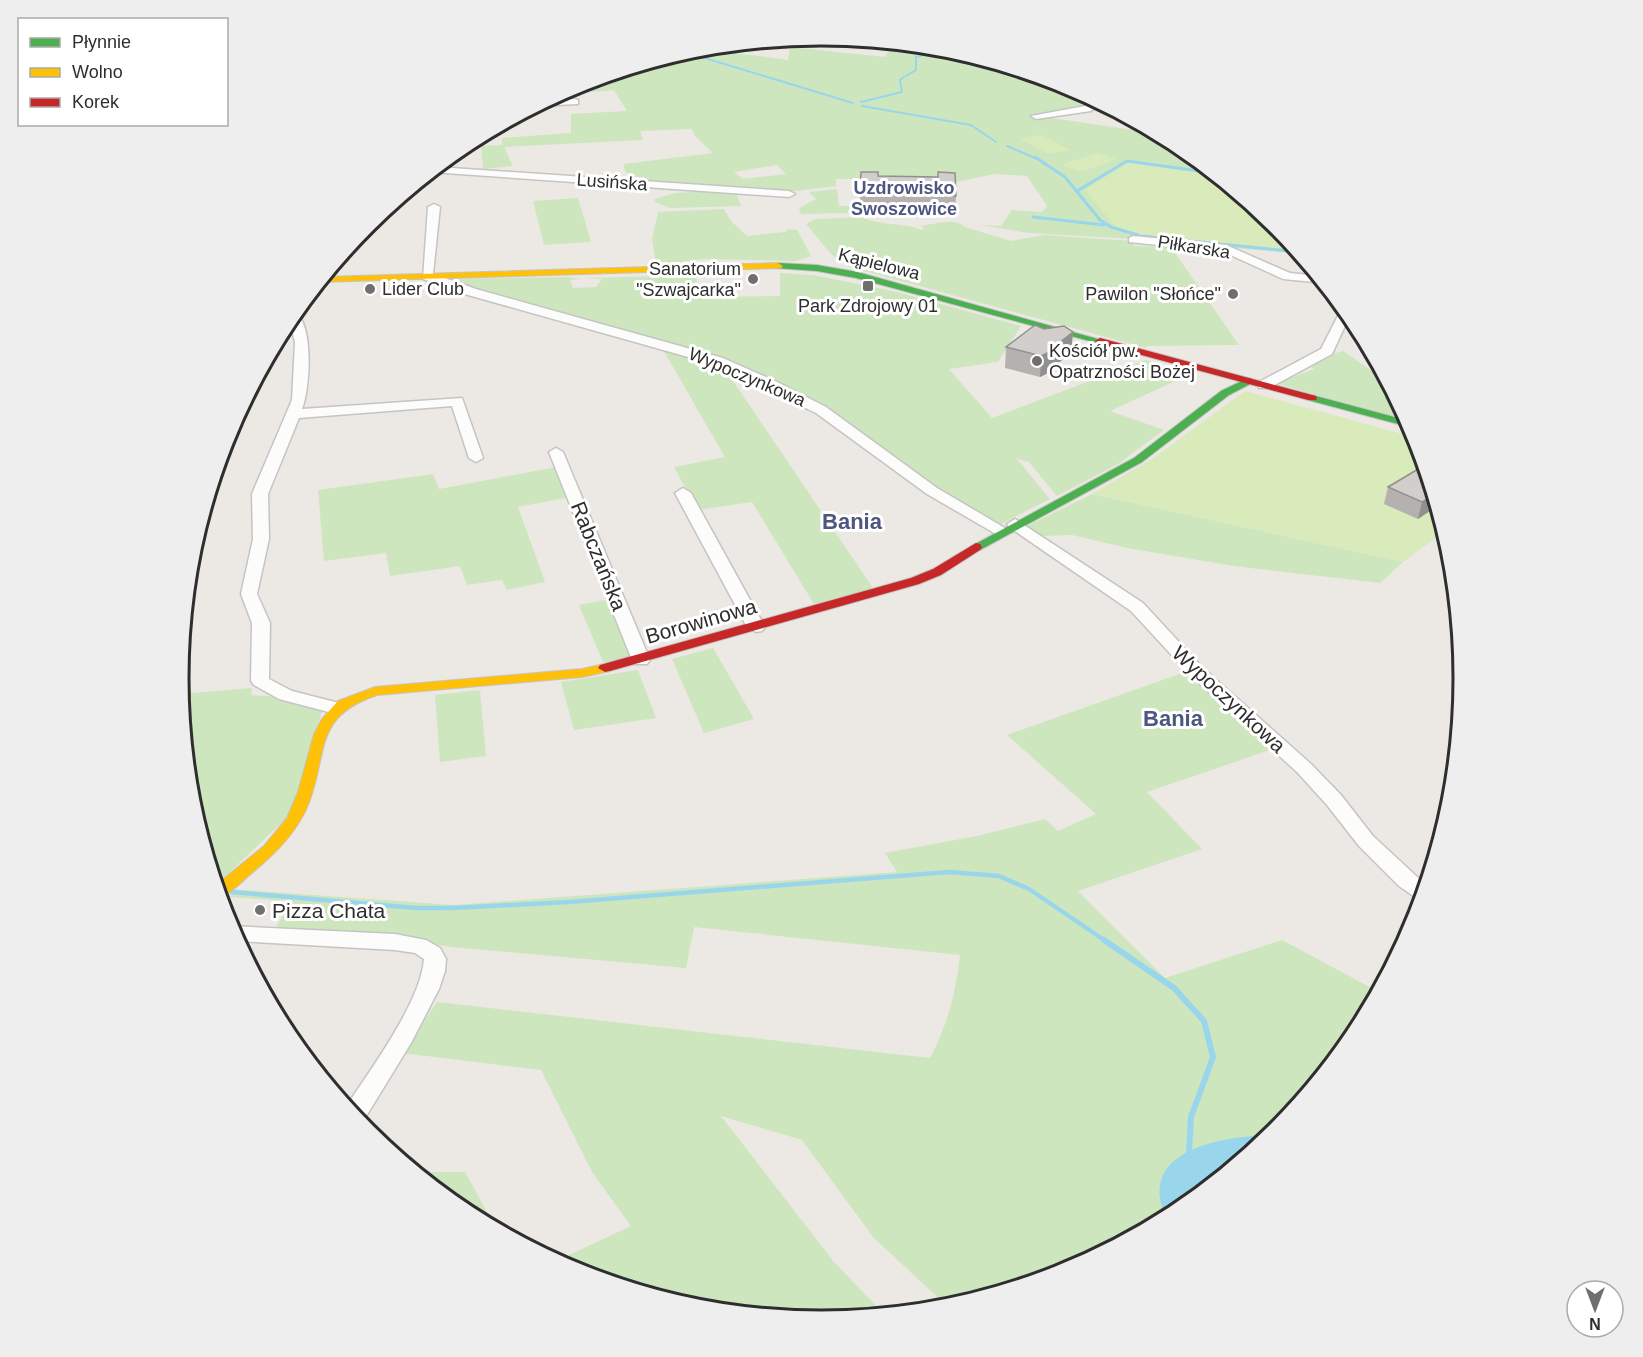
<svg xmlns="http://www.w3.org/2000/svg" width="1643" height="1357" font-family="Arial,sans-serif">
<style>
.green{fill:#cee6be;fill-rule:evenodd}
.pitch{fill:#d9eabb}
.lines{fill:none;stroke-linecap:round;stroke-linejoin:round}
.stream-far3{stroke:#99d6ec;stroke-width:2}
.stream-far2{stroke:#99d6ec;stroke-width:3}
.stream-far1{stroke:#99d6ec;stroke-width:4.5}
.stream{stroke:#99d6ec;stroke-width:6}
.river{fill:#99d6ec;fill-rule:evenodd}
.street-casing{stroke:#c5c4c5;stroke-width:3}
.fast-casing{stroke:#c5c4c5;stroke-width:2}
.slow-casing{stroke:#c5c4c5;stroke-width:2}
.jam-casing{stroke:#c5c4c5;stroke-width:2}
.street{fill:#fcfcfb;fill-rule:evenodd}
.fast{fill:#4caf50;fill-rule:evenodd}
.slow{fill:#ffc107;fill-rule:evenodd}
.jam{fill:#c62828;fill-rule:evenodd}
.wall{fill:#b4b1af}
.shaded-wall{fill:#92908e}
.building{fill:#d1cecb;stroke:#92908e;stroke-width:1.5}
.poi-dot{fill:#706f6e;stroke:#fff;stroke-width:2}
.labels{text-anchor:middle;dominant-baseline:central;stroke-width:6;stroke-linejoin:round;paint-order:stroke}
.far-street-label{font-size:18px;fill:#2e2e2e;stroke:#fff}
.far-neighbourhood-label{font-size:18px;font-weight:bold;fill:#4d5680;stroke:#fff}
.far-poi-label{font-size:18px;fill:#2e2e2e;stroke:#fff;text-anchor:end}
.street-label{font-size:21px;fill:#2e2e2e;stroke:#fff}
.poi-label{font-size:21px;fill:#2e2e2e;stroke:#fff;text-anchor:start}
.neighbourhood-label{font-size:22px;font-weight:bold;fill:#4d5680;stroke:#fff}
.rim{fill:none;stroke:#2e2e2e;stroke-width:3}
</style>
<rect width="100%" height="100%" fill="#ece8e4"/>
<path class="green" d="M893,43L947,48L1068,85L1115,111L1095,108L1086,113L1045,117L1160,134L1179,144L1215,174L1129,162L1123,229L1140,233L1136,239L1028,233L981,225L1001,226L1012,210L1042,212L1047,206L1027,176L995,174L956,182L836,179V186L788,192L632,182L624,168V164L713,153L694,135L692,129L640,131L643,140L504,147L513,166L483,169L481,146L502,145V138L571,133V114L627,111L614,90L583,93L576,85L696,48L788,60L790,47L885,57ZM777,165L786,174L743,179L734,172Z
M837,189L839,206H853V213L801,214L799,208L816,199L809,192Z
M714,191L736,193L741,206L670,208L655,202V199L675,193Z
M578,198L591,242L544,245L533,201Z
M724,209L731,221L747,236L785,232L788,229L797,230L811,256L796,261L704,259L656,265L652,238L658,213L656,212Z
M861,217C879,226 911,223 921,230L924,229L921,226C936,224 953,217 965,227L1011,241L1045,235L1133,241L1134,246L1171,247L1239,345L1147,346L1146,348L850,267L832,255L806,224L815,219Z
M1142,234L1297,250L1300,254L1139,239Z
M780,273L813,275L897,292L1021,326L998,362L949,369L992,418L1145,360L1193,373L1110,411L1164,430L1118,464L1057,496L1029,462L1017,459L1050,499L1001,524L901,467L824,406L719,360L471,290L445,279L567,277L580,279L570,280L573,288L596,287L602,279L585,278L707,275V278H697L695,297L780,296Z
M662,348L723,366L873,588L814,604L752,502L697,510L674,467L725,457Z
M1343,351L1372,371L1382,370L1409,421L1282,385L1280,382L1314,369L1311,367L1333,354Z
M556,467L570,497L518,507L545,582L507,590L502,580L467,585L460,566L390,576L386,553L324,561L318,490L433,474L439,489Z
M1092,494L1403,562L1380,583L1234,566L1127,548L1072,535L1041,536L1027,526Z
M606,600L631,659L603,662L579,605Z
M713,648L754,719L704,733L672,659Z
M638,670L656,718L574,730L561,682Z
M1188,671L1273,749L1147,792L1202,849L1078,891L1165,978L1282,940L1379,992L1356,1036L1276,1133L1178,1213L1067,1272L949,1308L873,1237L802,1140L721,1116L834,1262L885,1315L821,1321L696,1309L575,1272L556,1261L631,1226L592,1172L541,1070L402,1053L437,1002L930,1058C948,1024 956,992 960,955L694,927L686,968L452,947L361,934L275,930L290,901L228,897L229,889L453,905L897,872L885,853L977,836L1045,819L1058,831L1096,814L1007,735Z
M252,688L251,695C273,697 307,695 322,712L290,815L216,885L191,804L181,694Z
M480,690L486,756L440,762L435,695Z
M415,1172H465L497,1230L464,1213Z"/>
<path class="pitch" d="M1041,135L1070,150L1049,154L1020,139Z
M1096,153L1116,159L1082,172L1062,165Z
M1129,162L1215,174L1276,224L1297,250L1148,235L1123,229L1115,226L1085,190Z
M1245,391L1417,438L1445,531L1403,562L1092,494L1152,459Z"/>
<g class="lines">
<path class="stream-far3" d="M685,52L853,103
M906,76L916,70V57L948,49
M861,102L902,92L900,80L904,77
M862,106L971,125L996,142
M1007,146L1037,159"/>
<path class="stream-far2" d="M1035,157L1065,177L1100,220L1111,227L1141,236L1299,252
M1077,191L1127,161L1213,173
M1033,217L1104,225"/>
<path class="stream-far1" d="M232,892L416,908H453L569,902L949,872L999,876L1029,889L1107,942"/>
<path class="stream" d="M1104,940L1174,988L1204,1021L1213,1057L1191,1117L1188,1168"/>
<path class="river" d="M1252,1136L1266,1141L1230,1171L1211,1175L1202,1183L1200,1195L1167,1219C1137,1157 1206,1140 1252,1136Z"/>
<defs>
<path id="street" d="M575,99L578,100V104L536,106L546,101Z
M1094,99L1101,103L1091,111L1036,119L1031,116L1085,106Z
M437,167L789,191L795,194L789,197L430,172Z
M434,204L440,207L433,274L476,289L723,358L777,382L826,407L937,488L1010,531L1002,536L996,534L927,494L816,413L713,364L468,295L423,279L428,207Z
M1133,236L1226,245L1290,273L1318,276L1324,283L1283,279L1224,252L1129,242V238Z
M1343,306L1350,315L1332,354L1269,388H1259V382L1321,349Z
M295,312C314,325 310,389 302,409L462,398L483,458L476,462L469,458L452,406L299,418L268,494L269,539L257,594L270,623L269,679L292,691L343,704L345,708L336,714L279,699L254,685L251,681L252,623L241,594L253,539L252,494L292,400L295,342L289,319Z
M556,448L563,452L650,660L647,664H635L632,660L549,452Z
M683,488L691,493L765,627L762,631L756,632L747,627L675,493Z
M1015,519L1143,603L1202,667L1311,764L1341,795L1373,836L1427,886L1422,902L1399,886L1359,846L1327,805L1297,772L1190,675L1131,611L1009,527L1007,524Z
M229,926L395,934L426,940L440,948L446,959L445,971L439,989L411,1043L362,1123L346,1107C370,1070 421,1002 424,959L415,953L395,950L237,941Z"/>
<path id="fast" d="M778,263L817,265L857,272L1105,341L1097,343L856,278L817,271L775,268L773,266Z
M1248,378L1252,379V383L1229,395L1142,462L980,550H972L970,547L1134,458L1221,391Z
M1312,395L1409,421L1413,428L1308,400V396Z"/>
<path id="slow" d="M778,263L783,266L781,268L319,282L324,277Z
M605,664L612,668L610,671L582,677L377,695C312,717 329,752 308,805C297,832 275,854 253,872C243,880 232,893 220,897L216,885L264,846L287,818L298,792L314,734L322,719L338,701L375,687L582,669Z"/>
<path id="jam" d="M1100,338L1316,396L1317,398L1316,400H1308L1097,343L1095,341Z
M976,543L980,544L982,547L980,550L941,575L919,584L610,671L605,672L598,668L600,665L911,578L933,569Z"/>
</defs>
<use href="#street" class="street-casing"/>
<use href="#fast" class="fast-casing"/>
<use href="#slow" class="slow-casing"/>
<use href="#jam" class="jam-casing"/>
<use href="#street" class="street"/>
<use href="#fast" class="fast"/>
<use href="#slow" class="slow"/>
<use href="#jam" class="jam"/>
</g>
<path class="wall" d="M878,176L938,177L956,196L955,214H939V209H877V213H860V195Z
M1044,329L1073,332L1071,353L1057,364L1056,369L1040,377L1005,368L1006,347Z
M1388,487L1437,506L1418,519L1384,504Z"/>
<path class="shaded-wall" d="M1073,332L1071,353L1057,364L1056,369L1040,377L1041,356Z
M1434,494L1437,506L1418,519L1422,502Z"/>
<path class="building" d="M861,172H878V176L938,177V172L955,173L956,196H940L939,191L877,190V195H860Z
M1035,325L1044,329L1064,326L1073,332L1054,347L1058,348L1041,356L1006,347Z
M1425,465L1434,494L1422,502L1388,487Z"/>
<g class="poi-dot">
<circle cx="753" cy="279" r="6"/>
<rect x="862" y="280" width="12" height="12" rx="3"/>
<circle cx="370" cy="289" r="6"/>
<circle cx="1233" cy="294" r="6"/>
<circle cx="1037" cy="361" r="6"/>
<circle cx="260" cy="910" r="6"/>
</g>
<g class="labels">
<g class="far-street-label">
<text transform="translate(612 182) rotate(4)">Lusińska</text>
<text transform="translate(1194 247) rotate(9)">Piłkarska</text>
<text transform="translate(879 264) rotate(14)">Kąpielowa</text>
<text transform="translate(747 377) rotate(23)">Wypoczynkowa</text>
</g>
<g class="far-neighbourhood-label">
<text x="904" y="188">Uzdrowisko<tspan x="904" dy="21">Swoszowice</tspan></text>
</g>
<g class="far-poi-label">
<text x="741" y="269">Sanatorium<tspan x="741" dy="21">"Szwajcarka"</tspan></text>
<text x="382" y="289" text-anchor="start">Lider Club</text>
<text x="1221" y="294">Pawilon "Słońce"</text>
<text x="868" y="306" text-anchor="middle">Park Zdrojowy 01</text>
<text x="1049" y="351" text-anchor="start">Kościół pw.<tspan x="1049" dy="21">Opatrzności Bożej</tspan></text>
</g>
<g class="street-label">
<text transform="translate(599 556) rotate(68)">Rabczańska</text>
<text transform="translate(701 621) rotate(-16)">Borowinowa</text>
<text transform="translate(1229 699) rotate(43)">Wypoczynkowa</text>
</g>
<g class="poi-label">
<text x="272" y="910">Pizza Chata</text>
</g>
<g class="neighbourhood-label">
<text x="852" y="521">Bania</text>
<text x="1173" y="718">Bania</text>
</g>
</g>
<path d="M0 0H1643V1357H0ZM189 678a632 632 0 1 1 1264 0a632 632 0 1 1-1264 0Z" fill="#eee" fill-rule="evenodd"/>
<path class="rim" d="M189 678a632 632 0 1 1 1264 0a632 632 0 1 1-1264 0Z"/>
<rect x="18" y="18" width="210" height="108" fill="#ffffff" stroke="#ababab" stroke-width="1.5"/>
<rect x="30" y="38" width="30" height="9" fill="#4caf50" stroke="#ababab" stroke-width="1.5"/>
<text x="72" y="48" font-size="18" fill="#2e2e2e">Płynnie</text>
<rect x="30" y="68" width="30" height="9" fill="#ffc107" stroke="#ababab" stroke-width="1.5"/>
<text x="72" y="78" font-size="18" fill="#2e2e2e">Wolno</text>
<rect x="30" y="98" width="30" height="9" fill="#c62828" stroke="#ababab" stroke-width="1.5"/>
<text x="72" y="108" font-size="18" fill="#2e2e2e">Korek</text>
<g transform="translate(1595 1309) rotate(180)"><circle r="28" fill="#ffffff" stroke="#ababab" stroke-width="1.5"/>
<path d="M0-4.5L10 22L0 15L-10 22Z" fill="#706f6e"/>
<text y="-9" font-size="16" font-weight="bold" text-anchor="middle" fill="#2e2e2e">N</text>
</g>
</svg>
